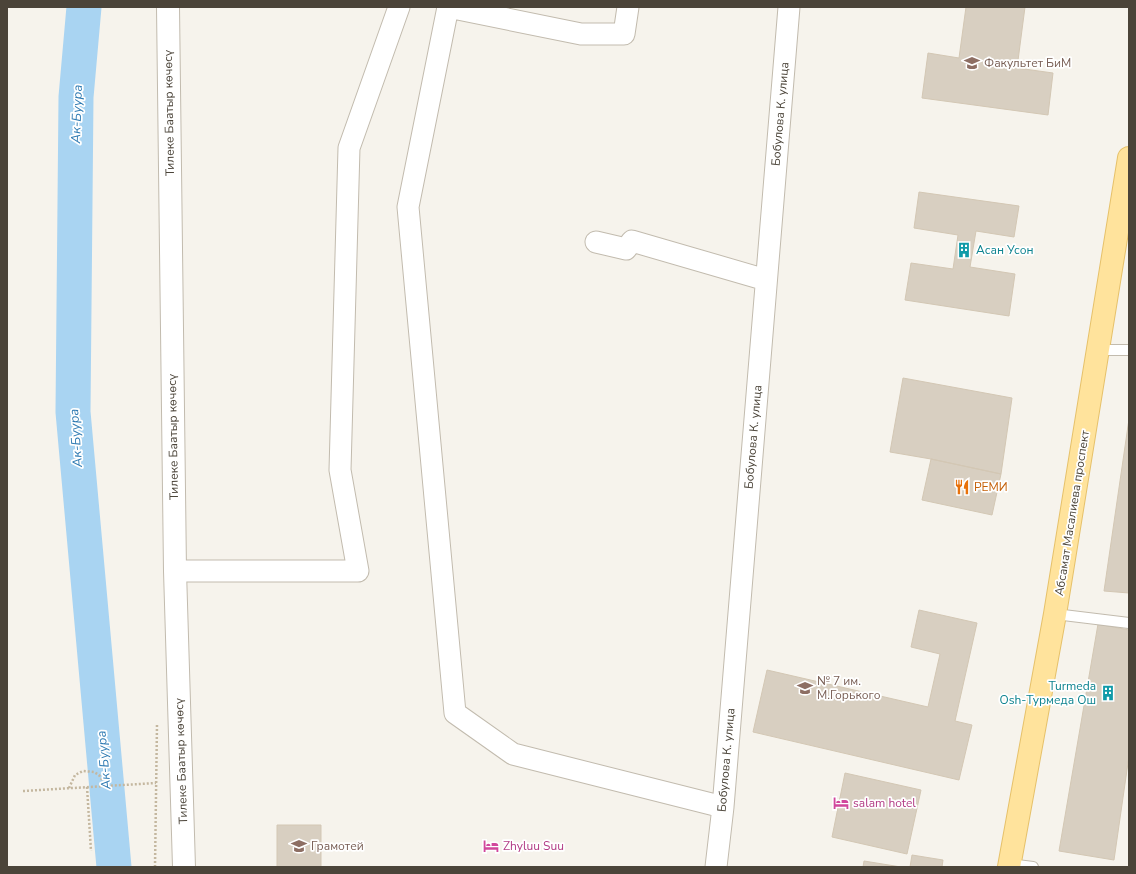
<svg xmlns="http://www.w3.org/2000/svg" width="1136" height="874" font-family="'Nunito Sans',sans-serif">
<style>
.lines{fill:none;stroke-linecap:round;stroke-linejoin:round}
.river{stroke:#a9d4f2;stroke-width:35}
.building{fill:#d8cfc1;stroke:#d3c7b4}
.service-casing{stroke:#c2bbae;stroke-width:12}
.minor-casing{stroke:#c2bbae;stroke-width:23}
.tertiary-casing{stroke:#c2bbae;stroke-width:24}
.primary-casing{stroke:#e6c16a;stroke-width:24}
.path{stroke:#c4b79f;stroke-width:2.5;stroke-dasharray:2 2;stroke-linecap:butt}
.service{stroke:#fff;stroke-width:10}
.minor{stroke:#fff;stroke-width:21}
.tertiary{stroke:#fff;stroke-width:22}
.primary{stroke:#ffe39c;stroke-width:22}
.labels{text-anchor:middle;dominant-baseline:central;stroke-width:3.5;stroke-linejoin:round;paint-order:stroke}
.education-label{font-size:12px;fill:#785e54;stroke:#fff;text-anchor:start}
.street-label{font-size:12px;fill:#4b4439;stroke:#fff}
.culture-label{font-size:12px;fill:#0d838f;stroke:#fff;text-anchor:start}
.food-label{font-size:12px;fill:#c56008;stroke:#fff;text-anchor:start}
.hotel-label{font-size:12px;fill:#b23c85;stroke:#fff;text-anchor:start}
.water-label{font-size:13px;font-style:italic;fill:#2e7ab2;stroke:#fff}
</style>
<rect width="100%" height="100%" fill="#f6f3ec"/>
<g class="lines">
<path class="river" d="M84,7L76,97L73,412L114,867"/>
</g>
<path class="building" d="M966,7H1025L1017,68L1053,73L1048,115L922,98L928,53L959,58Z
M919,192L1019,206L1014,237L976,231L970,267L1015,274L1009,316L905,300L911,263L953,269L958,235L914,228Z
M903,378L1012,398L1001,474L931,459L890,452Z
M1129,419V593L1104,591Z
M931,459L1001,474L992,515L922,500Z
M919,610L977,623L955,721L972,725L959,780L753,732L767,670L928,707L940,654L911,647Z
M1098,624L1129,630V756L1114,860L1059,851Z
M845,773L921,790L907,854L832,837Z
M277,825H321V867H277Z
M912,855L943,860L942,867H910Z
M864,861L901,867H863Z"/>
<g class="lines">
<defs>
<path id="service" d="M1098,350H1129
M1055,614L1129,623
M1009,864L1033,867"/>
<path id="minor" d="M448,7L408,207L455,713L513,754L723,807
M448,7L581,34H624L628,7
M596,242L626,249L632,241L766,280
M175,571H358L340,470L349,148L399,7
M716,867L723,807L789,7"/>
<path id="tertiary" d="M168,7L175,571L184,867"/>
<path id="primary" d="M1009,867L1055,614L1129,158"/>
</defs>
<use href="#service" class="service-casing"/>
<use href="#minor" class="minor-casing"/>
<use href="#tertiary" class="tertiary-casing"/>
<use href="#primary" class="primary-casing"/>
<path class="path" d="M87,787L91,851
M69,788L75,775L83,771L94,772L99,775L106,786
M23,791L156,783
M155,867L157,724"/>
<use href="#service" class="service"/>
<use href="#minor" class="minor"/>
<use href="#tertiary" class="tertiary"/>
<use href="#primary" class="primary"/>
</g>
<defs>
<symbol id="university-bare" viewBox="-9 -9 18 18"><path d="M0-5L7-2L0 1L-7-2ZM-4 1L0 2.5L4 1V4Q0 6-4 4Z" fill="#8d6e63" stroke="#fff" stroke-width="2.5" paint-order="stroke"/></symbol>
<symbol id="building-bare" viewBox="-9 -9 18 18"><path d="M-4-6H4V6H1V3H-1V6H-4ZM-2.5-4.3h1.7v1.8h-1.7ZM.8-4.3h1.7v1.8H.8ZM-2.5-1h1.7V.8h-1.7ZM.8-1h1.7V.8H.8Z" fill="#0f9aa8" stroke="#fff" stroke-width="2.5" paint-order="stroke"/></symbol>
<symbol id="restaurant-bare" viewBox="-9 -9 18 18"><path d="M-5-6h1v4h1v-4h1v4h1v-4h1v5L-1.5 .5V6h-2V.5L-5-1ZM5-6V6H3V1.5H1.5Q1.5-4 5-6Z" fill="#e8710a" stroke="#fff" stroke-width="2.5" paint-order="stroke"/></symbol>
<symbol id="school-bare" viewBox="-9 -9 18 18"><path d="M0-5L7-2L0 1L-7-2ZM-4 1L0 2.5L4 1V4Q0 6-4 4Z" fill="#8d6e63" stroke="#fff" stroke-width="2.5" paint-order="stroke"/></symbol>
<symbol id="hotel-bare" viewBox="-9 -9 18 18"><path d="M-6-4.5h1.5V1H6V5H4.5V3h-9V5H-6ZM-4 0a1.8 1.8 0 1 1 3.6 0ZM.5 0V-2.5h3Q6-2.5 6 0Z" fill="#d1479c" stroke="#fff" stroke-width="2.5" paint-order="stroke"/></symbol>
</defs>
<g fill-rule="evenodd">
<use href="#university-bare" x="961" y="52" width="22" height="22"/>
<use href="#building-bare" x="953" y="239" width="22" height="22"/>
<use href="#restaurant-bare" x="951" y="476" width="22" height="22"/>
<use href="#school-bare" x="794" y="677" width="22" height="22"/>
<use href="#building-bare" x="1097" y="682" width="22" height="22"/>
<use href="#hotel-bare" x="830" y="792" width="22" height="22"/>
<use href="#school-bare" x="288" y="835" width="22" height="22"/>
<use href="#hotel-bare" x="480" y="835" width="22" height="22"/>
</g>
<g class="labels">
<g class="education-label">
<text x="984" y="63">Факультет БиМ</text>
<text x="817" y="681">№ 7 им.<tspan x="817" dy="14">М.Горького</tspan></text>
<text x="311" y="846">Грамотей</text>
</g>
<g class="street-label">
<text transform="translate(169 113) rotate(-91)">Тилеке Баатыр көчөсү</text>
<text transform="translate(780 114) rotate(-85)">Бобулова К. улица</text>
<text transform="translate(173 437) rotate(-91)">Тилеке Баатыр көчөсү</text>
<text transform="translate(753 437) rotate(-85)">Бобулова К. улица</text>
<text transform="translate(1072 513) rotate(-81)">Абсамат Масалиева проспект</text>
<text transform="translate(726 760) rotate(-85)">Бобулова К. улица</text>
<text transform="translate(181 761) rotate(-92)">Тилеке Баатыр көчөсү</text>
</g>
<g class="culture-label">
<text x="976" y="250">Асан Усон</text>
<text x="1096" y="686" text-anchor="end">Turmeda<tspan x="1096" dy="14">Osh-Турмеда Ош</tspan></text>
</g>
<g class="food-label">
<text x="974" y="487">РЕМИ</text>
</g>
<g class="hotel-label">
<text x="853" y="803">salam hotel</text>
<text x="503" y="846">Zhyluu Suu</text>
</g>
<g class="water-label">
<text transform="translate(77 114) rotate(-88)">Ак-Буура</text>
<text transform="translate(76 438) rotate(-94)">Ак-Буура</text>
<text transform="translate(104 760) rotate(-95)">Ак-Буура</text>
</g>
</g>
<rect width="1136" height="874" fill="none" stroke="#4b4439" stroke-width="16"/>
</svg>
